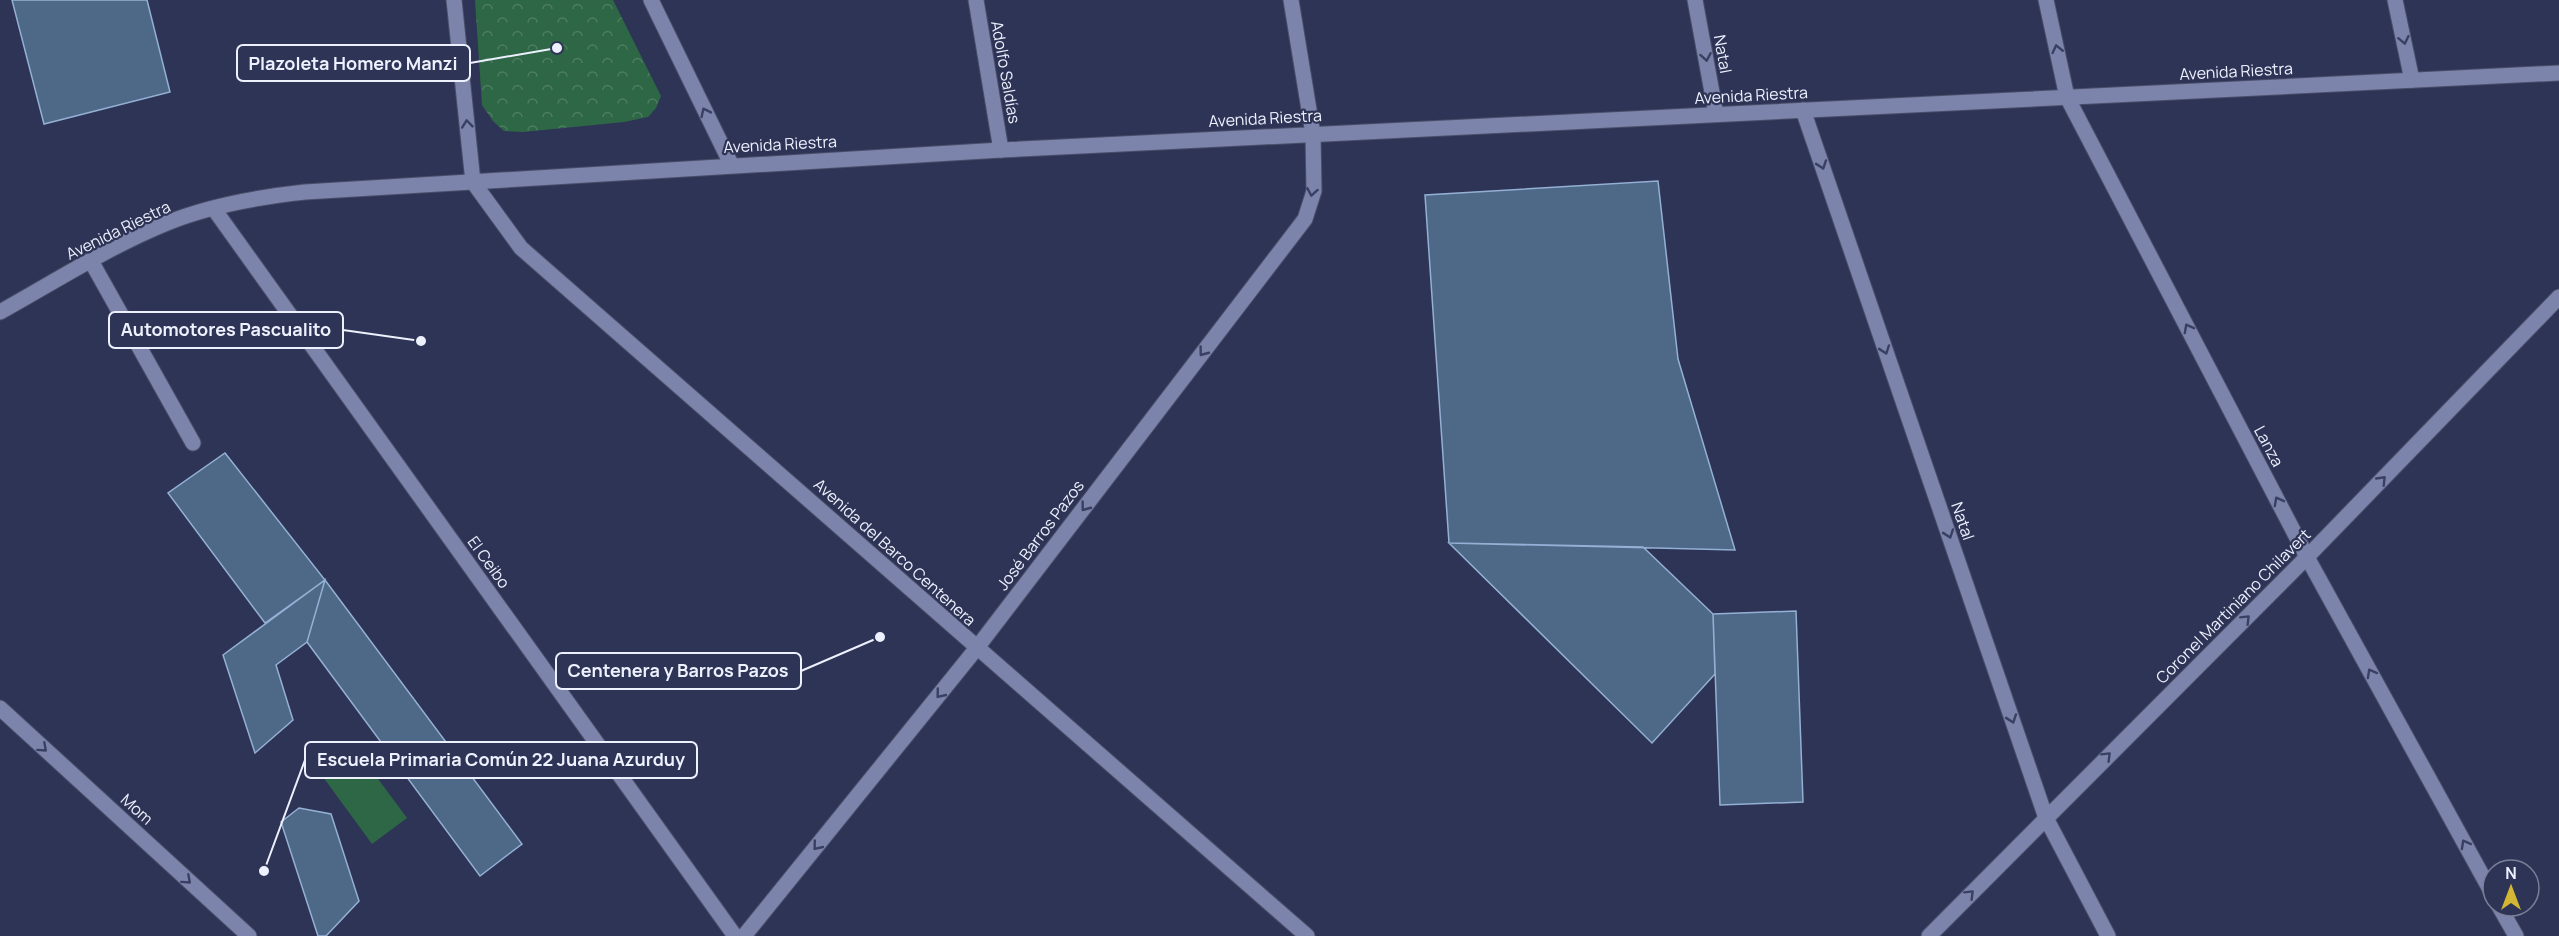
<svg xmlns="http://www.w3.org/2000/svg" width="2559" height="936" font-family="Manrope,sans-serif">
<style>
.park{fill:url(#park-crowns)}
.pitch{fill:#2e6745}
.building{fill:#4e6888;stroke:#94b0d4;stroke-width:1.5}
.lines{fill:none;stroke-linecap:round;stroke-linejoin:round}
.lane-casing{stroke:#4a4e69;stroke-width:17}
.street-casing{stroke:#4a4e69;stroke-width:17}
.secondary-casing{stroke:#4a4e69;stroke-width:17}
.lane{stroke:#7c84ac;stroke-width:15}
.street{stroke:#7c84ac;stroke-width:15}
.secondary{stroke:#7c84ac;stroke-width:15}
.oneway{stroke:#3a4063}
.labels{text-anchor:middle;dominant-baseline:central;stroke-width:4.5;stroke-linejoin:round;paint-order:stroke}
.street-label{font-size:16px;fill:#edf0fd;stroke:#2e3456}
.leader{fill:none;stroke:#edf0fd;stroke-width:2}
.callout-dot{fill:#edf0fd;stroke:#2e3456;stroke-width:2}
.callout{fill:#2e3456;stroke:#edf0fd;stroke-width:2}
.callout-label{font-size:18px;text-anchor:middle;font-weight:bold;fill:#edf0fd}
</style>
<defs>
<pattern id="park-crowns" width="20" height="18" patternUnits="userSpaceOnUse" patternTransform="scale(1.5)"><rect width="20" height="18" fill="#2e6745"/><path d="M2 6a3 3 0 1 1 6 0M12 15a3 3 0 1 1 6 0" fill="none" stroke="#4d7d61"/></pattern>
</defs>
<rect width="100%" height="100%" fill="#2e3456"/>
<path class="park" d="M475,0H613L661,96L656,108L648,117L624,122L523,132L504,131L493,121L482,105Z"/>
<path class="pitch" d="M350,741L407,818L372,844L315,766Z"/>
<path class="building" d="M12,0H147L170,92L44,124Z
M1658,181L1678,359L1735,550L1449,543L1425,195Z
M225,453L325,580L265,623L168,493Z
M1449,543L1643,547L1713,614L1715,674L1652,743Z
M325,580L307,642L276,665L293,720L255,753L223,655Z
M325,580L522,844L480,876L307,642Z
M1796,611L1803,802L1720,805L1713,614Z
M299,808L331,814L359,901L326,936H318L281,822Z"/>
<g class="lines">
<defs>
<path id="lane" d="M91,261L193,443"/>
<path id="street" d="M454,0L473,182
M651,0L731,164
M976,0L1001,150
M1695,0L1716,114
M2046,0L2067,97L2307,557L2493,895
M2395,0L2412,80
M1803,110L2046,818L2108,936
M214,209L735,936
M0,708L249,936
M2499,906L2516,936
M744,936L976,649L1305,219L1314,191L1313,134
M1929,936L2307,557L2559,297"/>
<path id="secondary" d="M1291,0L1313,134
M473,182L521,248L1307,936
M0,312C54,282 110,246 167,223C211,205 259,197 305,192L1001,150L2559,73"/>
</defs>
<use href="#lane" class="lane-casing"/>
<use href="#street" class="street-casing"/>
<use href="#secondary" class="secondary-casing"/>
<use href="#lane" class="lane"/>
<use href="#street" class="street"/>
<use href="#secondary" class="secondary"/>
</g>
<defs><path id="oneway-chevron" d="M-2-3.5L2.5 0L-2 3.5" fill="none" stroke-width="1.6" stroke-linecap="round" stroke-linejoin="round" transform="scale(1.5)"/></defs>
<g class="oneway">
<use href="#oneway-chevron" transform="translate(2404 40) rotate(78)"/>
<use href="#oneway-chevron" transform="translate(2057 49) rotate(-103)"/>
<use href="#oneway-chevron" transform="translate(1706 57) rotate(80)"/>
<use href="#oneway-chevron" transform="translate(705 112) rotate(-116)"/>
<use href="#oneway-chevron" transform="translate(467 124) rotate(-96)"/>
<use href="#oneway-chevron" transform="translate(1822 165) rotate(71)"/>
<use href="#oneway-chevron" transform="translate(1312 192) rotate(100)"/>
<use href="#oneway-chevron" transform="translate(2188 328) rotate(-118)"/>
<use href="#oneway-chevron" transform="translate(1885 350) rotate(71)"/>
<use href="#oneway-chevron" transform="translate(1203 352) rotate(127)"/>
<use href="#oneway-chevron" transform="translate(2382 480) rotate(-46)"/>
<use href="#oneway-chevron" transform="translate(2278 501) rotate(-118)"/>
<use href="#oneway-chevron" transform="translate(1085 507) rotate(127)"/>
<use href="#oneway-chevron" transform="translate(1949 534) rotate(71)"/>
<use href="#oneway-chevron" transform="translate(2246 619) rotate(-45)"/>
<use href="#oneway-chevron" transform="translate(2371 673) rotate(-119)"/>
<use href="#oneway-chevron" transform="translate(940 694) rotate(129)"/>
<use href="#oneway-chevron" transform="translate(2012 719) rotate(71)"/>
<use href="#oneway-chevron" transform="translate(43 748) rotate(42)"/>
<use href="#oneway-chevron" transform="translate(2107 756) rotate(-45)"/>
<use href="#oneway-chevron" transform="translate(2465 844) rotate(-119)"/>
<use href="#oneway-chevron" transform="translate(817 846) rotate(129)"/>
<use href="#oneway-chevron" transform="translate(187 880) rotate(42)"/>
<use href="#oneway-chevron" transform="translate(1970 894) rotate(-45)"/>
</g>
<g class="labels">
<g class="street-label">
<text transform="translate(1723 54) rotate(80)">Natal</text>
<text transform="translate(2236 71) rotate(-3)">Avenida Riestra</text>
<text transform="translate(1006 72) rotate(80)">Adolfo Saldías</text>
<text transform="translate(1751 95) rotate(-3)">Avenida Riestra</text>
<text transform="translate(1265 118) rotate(-3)">Avenida Riestra</text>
<text transform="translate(780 144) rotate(-3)">Avenida Riestra</text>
<text transform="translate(118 230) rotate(-26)">Avenida Riestra</text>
<text transform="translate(2269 446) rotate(62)">Lanza</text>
<text transform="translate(1963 521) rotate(71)">Natal</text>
<text transform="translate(1040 535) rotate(-53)">José Barros Pazos</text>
<text transform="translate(895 552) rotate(42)">Avenida del Barco Centenera</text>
<text transform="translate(489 562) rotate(54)">El Ceibo</text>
<text transform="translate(2233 606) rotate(-45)">Coronel Martiniano Chilavert</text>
<text transform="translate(137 809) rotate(42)">Mom</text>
</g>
</g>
<path class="leader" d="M557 48L470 63M421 341L343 330M880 637L801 671M264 871L305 760"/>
<g class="callout-dot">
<circle cx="557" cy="48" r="6"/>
<circle cx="421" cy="341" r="6"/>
<circle cx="880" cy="637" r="6"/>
<circle cx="264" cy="871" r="6"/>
</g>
<g class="callout">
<rect x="237" y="45" width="233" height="36" rx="6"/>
<rect x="109" y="312" width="234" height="36" rx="6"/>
<rect x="556" y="653" width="245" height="36" rx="6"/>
<rect x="305" y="742" width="392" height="36" rx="6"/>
</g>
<g class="callout-label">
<text x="353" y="70">Plazoleta Homero Manzi</text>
<text x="226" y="336">Automotores Pascualito</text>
<text x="678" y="677">Centenera y Barros Pazos</text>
<text x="501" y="766">Escuela Primaria Común 22 Juana Azurduy</text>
</g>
<g transform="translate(2511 888)"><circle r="28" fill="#2e3456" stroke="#7a7f99" stroke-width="1.5"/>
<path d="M0-4.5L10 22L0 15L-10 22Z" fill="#d4b635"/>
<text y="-9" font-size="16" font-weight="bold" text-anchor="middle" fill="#edf0fd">N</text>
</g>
</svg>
